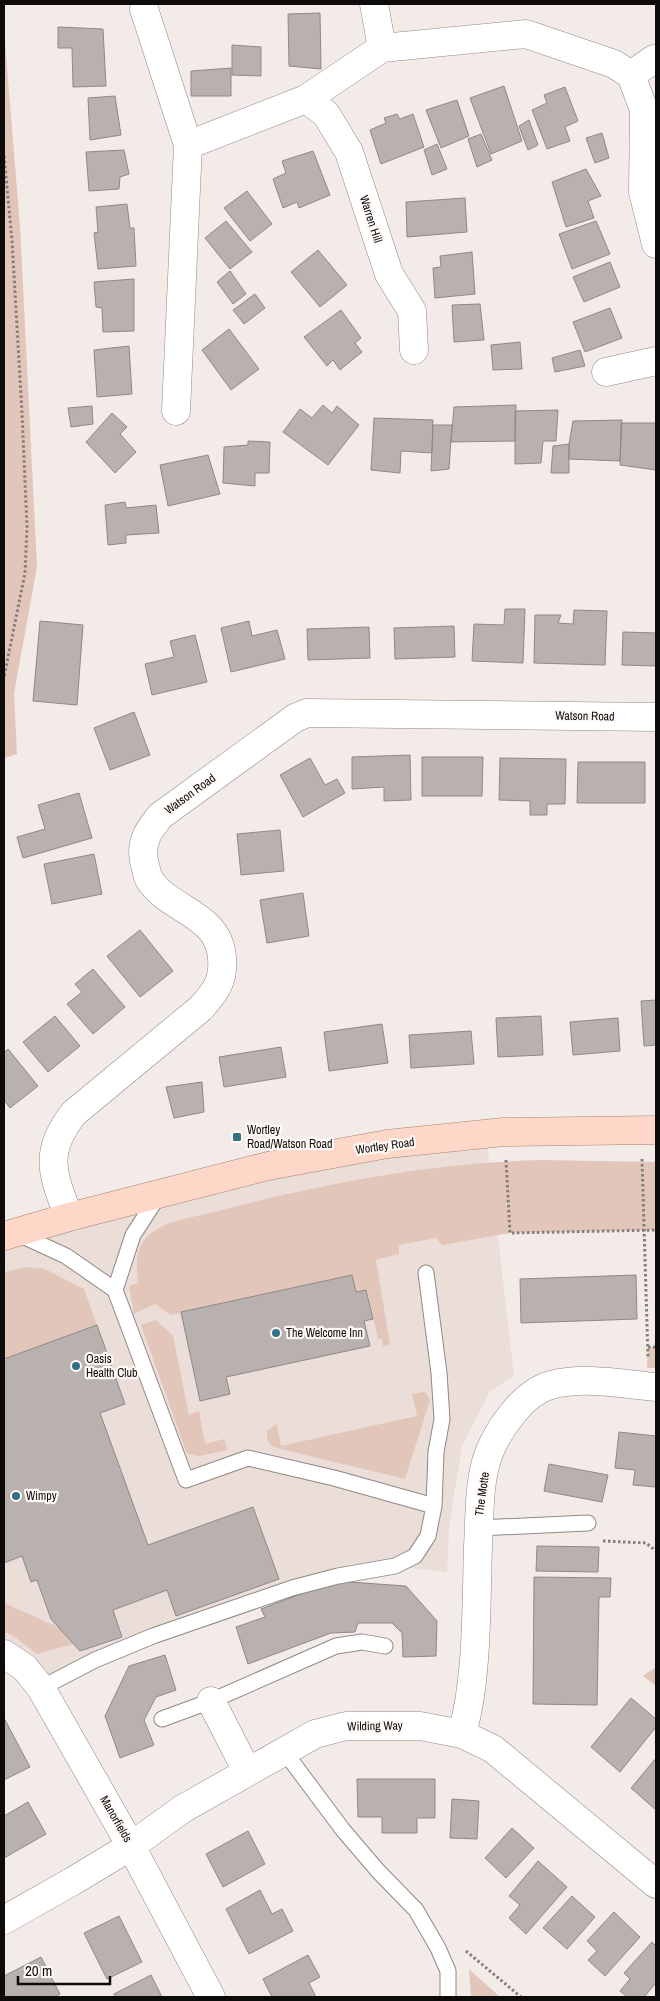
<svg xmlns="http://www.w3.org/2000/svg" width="660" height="2001" font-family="'Archivo Narrow',sans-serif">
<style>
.built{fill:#ebddd7}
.green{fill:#e2c6ba}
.building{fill:#b8b1af;stroke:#8f8986}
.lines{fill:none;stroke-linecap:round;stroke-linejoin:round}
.lane-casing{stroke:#8f8885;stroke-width:17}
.street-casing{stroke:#8f8885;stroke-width:29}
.primary-casing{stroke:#a8806f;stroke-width:29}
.path{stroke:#847f7d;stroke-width:3;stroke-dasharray:2.5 2.5;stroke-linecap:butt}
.lane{stroke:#fff;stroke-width:15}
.street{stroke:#fff;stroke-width:28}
.primary{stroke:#fdd8c9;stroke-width:28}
.poi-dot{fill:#327186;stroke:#fff9f6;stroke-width:2}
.labels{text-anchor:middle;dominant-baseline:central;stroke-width:4.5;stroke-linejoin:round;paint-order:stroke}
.street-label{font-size:12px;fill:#0e0c0b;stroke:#fff9f6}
.poi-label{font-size:12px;fill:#0e0c0b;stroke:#fff9f6;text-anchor:start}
</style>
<rect width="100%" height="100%" fill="#f3ebe8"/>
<path class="built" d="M486,1134L514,1376L490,1391L462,1446L449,1526L447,1572L395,1566L292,1588L41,1688L4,1654V1236Z"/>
<path class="green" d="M4,31L20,226L37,567L14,693L17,754L4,758Z
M540,1160L656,1162V1230L510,1233L442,1245L436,1238L399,1245V1254L376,1260L390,1345L383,1346L382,1339H378L367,1290L356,1292L352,1275L171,1315L155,1304L134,1314L129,1286L138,1283C136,1266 135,1246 150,1234C167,1220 195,1217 215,1212C320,1184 431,1163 540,1160Z
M28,1267L45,1269L84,1289L97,1325L4,1359V1272Z
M156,1320L173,1336L189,1415L199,1411L205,1444L224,1439L227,1450L199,1456L187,1454L141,1325Z
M648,1347H656V1368H647Z
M425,1392L430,1400L405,1479L273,1447L267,1440V1431L277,1424L281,1446L417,1416L412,1394Z
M4,1603L60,1628L74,1644L37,1654L12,1635L4,1632Z
M656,1667V1686L643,1676Z
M469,1969L500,1997H471Z"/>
<path class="building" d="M320,13L321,69L289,66L288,14Z
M58,27L103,29L106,86L73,87L72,48H58Z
M232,45L261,47V76L232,75Z
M231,68V96H191V71Z
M504,86L522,141L491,154L470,98Z
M565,87L578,121L565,127L570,141L547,149L532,110L547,103L544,95Z
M115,96L121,135L90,140L88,98Z
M457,100L469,136L441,148L426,110Z
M397,114L400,119L413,114L424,147L381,164L370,130L386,123L384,118Z
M529,120L538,145L528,150L519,126Z
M602,133L609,158L595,163L586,138Z
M481,134L492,160L477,167L468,139Z
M437,144L447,169L432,175L424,150Z
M124,150L129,174L120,177L119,189L89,191L86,152Z
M313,151L330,195L299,208L297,202L283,208L273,179L286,173L282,161Z
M586,169L601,196L588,201L594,218L566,227L552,182Z
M247,191L272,224L250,241L224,208Z
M465,198L467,232L407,237L406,202Z
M127,204L130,228H134L136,266L98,269L94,233L98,232L96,207Z
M226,221L252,252L230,269L205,238Z
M596,221L610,254L572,269L559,234Z
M318,250L347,285L320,307L291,272Z
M472,252L475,294L435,298L433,268L441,267L440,256Z
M610,262L620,287L584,302L573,277Z
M230,271L246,294L233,304L217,282Z
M134,279V331L103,332L102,308L96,307L94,282Z
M255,294L265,308L244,324L233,310Z
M480,304L484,340L454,342L452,305Z
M610,308L622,338L585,352L573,322Z
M341,310L361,338L355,343L362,352L340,370L333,360L327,366L304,337Z
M229,329L259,369L231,390L202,350Z
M520,342L522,369L493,370L491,345Z
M129,346L132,394L97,397L94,350Z
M580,350L585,366L555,372L552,358Z
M323,405L332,413L337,406L359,425L328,465L283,432L300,409L312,418Z
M516,405L515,441L451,442L454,407Z
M92,406L93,424L71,427L68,408Z
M558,410L556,441H543L541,463L515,464V411Z
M112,413L127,427L120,434L136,452L115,473L86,442Z
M374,418L433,420L432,453L401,451L400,473L371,470Z
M622,420L620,461L569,459V444L573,421Z
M621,423H656V470L620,465Z
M433,425H452L449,469L431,471Z
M248,441L270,442L269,473H255V486L223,483L224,447L248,445Z
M569,444V473H551L553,446Z
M208,455L220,494L168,506L160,465Z
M125,502L126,508L156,505L159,533L126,535V543L108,545L105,505Z
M505,609H525L523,663L472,661L474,624L504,625Z
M574,610L607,611L605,665L534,663L535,615H561L558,623L573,624Z
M40,621L83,625L77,705L33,701Z
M249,621L252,636L277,630L285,659L231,672L221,628Z
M454,626L455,657L395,659L394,628Z
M369,627L370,658L308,660L307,629Z
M623,632L656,633V666L622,665Z
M195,635L207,682L152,695L145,664L174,657L170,641Z
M134,712L150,755L110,770L94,728Z
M410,755L411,800L384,801V787L352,789V757Z
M422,757H483L482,796H422Z
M310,758L325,785L337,779L345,793L303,817L280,775Z
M500,758L566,759L565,804H547V815H530V801L499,800Z
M578,762H645V803H577Z
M79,793L92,838L23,858L17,837L45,829L38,805Z
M280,830L284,871L241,875L237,834Z
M94,854L102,894L52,904L44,864Z
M303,893L309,936L267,943L260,900Z
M140,930L173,971L140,997L107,956Z
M93,969L125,1007L93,1034L67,1004L82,992L75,984Z
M656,1000V1045L644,1046L641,1001Z
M55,1016L80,1046L48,1072L23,1042Z
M541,1016L543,1055L498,1057L496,1018Z
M618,1018L620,1051L573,1055L570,1022Z
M382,1024L388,1063L329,1071L324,1032Z
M471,1031L474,1064L411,1068L409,1035Z
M281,1047L286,1077L224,1087L219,1057Z
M8,1049L38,1086L10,1108L4,1100V1053Z
M202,1082L204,1112L174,1118L166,1087Z
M352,1275L356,1292L366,1290L373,1319L364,1321L370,1346L226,1377L230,1394L200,1401L181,1312Z
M636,1275L637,1319L521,1323L520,1279Z
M97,1325L125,1404L100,1413L148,1545L253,1507L279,1579L176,1616L167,1590L113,1610L122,1637L80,1651L51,1619L37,1580L31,1582L22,1556L4,1563V1359Z
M619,1432L656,1436V1487L633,1485L635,1470L615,1468Z
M549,1464L608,1475L602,1502L544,1491Z
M537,1546L599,1547L598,1572L536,1571Z
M534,1577L611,1578L610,1597H599L597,1705L533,1704Z
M335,1581L406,1586L437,1621L436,1656L403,1657L402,1633L392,1623H358L355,1632L331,1633L248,1664L236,1627L265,1617L261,1609Z
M165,1655L176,1690L156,1697L144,1720L154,1745L120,1758L105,1716L129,1666Z
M631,1698L656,1719V1727L620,1772L591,1747Z
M4,1718L30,1767L4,1780Z
M656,1758V1810L631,1788Z
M357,1779H435V1818H417V1833H382V1817H358Z
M452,1799L479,1801L477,1839L450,1838Z
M28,1802L46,1834L4,1858V1816Z
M512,1828L534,1848L506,1878L485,1858Z
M248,1831L265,1864L223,1887L206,1854Z
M538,1861L567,1887L526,1934L509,1918L520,1905L509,1896Z
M260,1890L272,1914L282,1909L293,1931L249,1954L226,1909Z
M572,1896L595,1917L567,1949L543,1928Z
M614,1912L640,1937L605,1976L588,1960L597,1951L587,1941Z
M119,1916L142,1962L107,1979L84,1933Z
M652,1942L656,1946V1983L644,1997H627L620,1991L630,1979L624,1973Z
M308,1955L320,1977L309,1983L316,1997H272L263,1979Z
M41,1957L60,1994L53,1997H4V1976Z
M151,1975L162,1997H115L114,1994Z"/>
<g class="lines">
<defs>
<path id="lane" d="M16,1233L66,1256L115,1290L186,1480L248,1458L334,1478L434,1506
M115,1290L133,1235L159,1195
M478,1528L588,1523
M41,1688L95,1660L153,1636L292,1588L338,1576L395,1566L415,1556L428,1536L434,1506L436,1452L442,1419L439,1373L426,1273
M162,1719L211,1701L336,1646L362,1642L385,1646
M284,1751L343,1830L378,1871L416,1910L438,1948L448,1971V1997"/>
<path id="street" d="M374,4L382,48
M144,9L188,145
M631,75L654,59
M306,99L326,114L349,152L389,274L412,311L414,350
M606,372L656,361
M176,411L188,145L306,99L382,48L526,34L614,64L631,75L644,110L643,192L656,244
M69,1217C52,1173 43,1152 74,1113L201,1008C216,991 224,981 222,958C219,913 169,911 149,879C147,875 146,869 145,865C142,855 143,844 147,835C150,828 156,822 160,816L295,718L307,713L656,717
M4,1654L25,1668L41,1688L131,1846L211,1997
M211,1701L247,1771
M462,1734C478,1677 476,1606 478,1546C480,1515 478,1482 489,1453C499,1428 524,1392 551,1385C585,1376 622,1384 656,1387
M4,1920L73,1881L131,1846L184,1808L315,1734L346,1726H420L462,1734L493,1749L656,1884"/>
<path id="primary" d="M4,1236L69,1217L268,1166L387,1144L504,1132L656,1130"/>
</defs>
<use href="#lane" class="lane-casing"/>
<use href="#street" class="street-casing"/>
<use href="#primary" class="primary-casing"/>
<path class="path" d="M4,156L12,240L22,413L27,527L25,573L4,677
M642,1159L648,1358
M506,1160L510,1233L656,1230
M648,1347H656
M603,1541L646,1543L656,1551
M466,1951L521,1997"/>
<use href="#lane" class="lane"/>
<use href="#street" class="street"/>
<use href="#primary" class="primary"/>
</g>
<g class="poi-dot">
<rect x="232" y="1132" width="10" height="10" rx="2.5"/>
<circle cx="276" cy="1333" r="5"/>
<circle cx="76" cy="1366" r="5"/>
<circle cx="16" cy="1496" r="5"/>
</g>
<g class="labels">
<g class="street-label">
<text transform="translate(371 219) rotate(72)">Warren Hill</text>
<text transform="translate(585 716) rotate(1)">Watson Road</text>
<text transform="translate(190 794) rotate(-36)">Watson Road</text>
<text transform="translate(385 1146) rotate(-8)">Wortley Road</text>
<text transform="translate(482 1494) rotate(-82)">The Motte</text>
<text transform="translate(375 1726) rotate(-1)">Wilding Way</text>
<text transform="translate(116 1819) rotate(60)">Manorfields</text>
</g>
<g class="poi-label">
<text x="247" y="1130">Wortley<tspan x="247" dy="14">Road/Watson Road</tspan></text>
<text x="286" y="1333">The Welcome Inn</text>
<text x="86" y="1359">Oasis<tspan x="86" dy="14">Health Club</tspan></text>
<text x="26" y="1496">Wimpy</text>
</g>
</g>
<rect width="660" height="2001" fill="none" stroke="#0e0c0b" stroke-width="10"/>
<path d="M18 1976v8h92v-8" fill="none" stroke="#0e0c0b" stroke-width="2.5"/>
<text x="25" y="1976" font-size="15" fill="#0e0c0b" stroke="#fff9f6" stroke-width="4" paint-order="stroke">20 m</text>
</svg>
